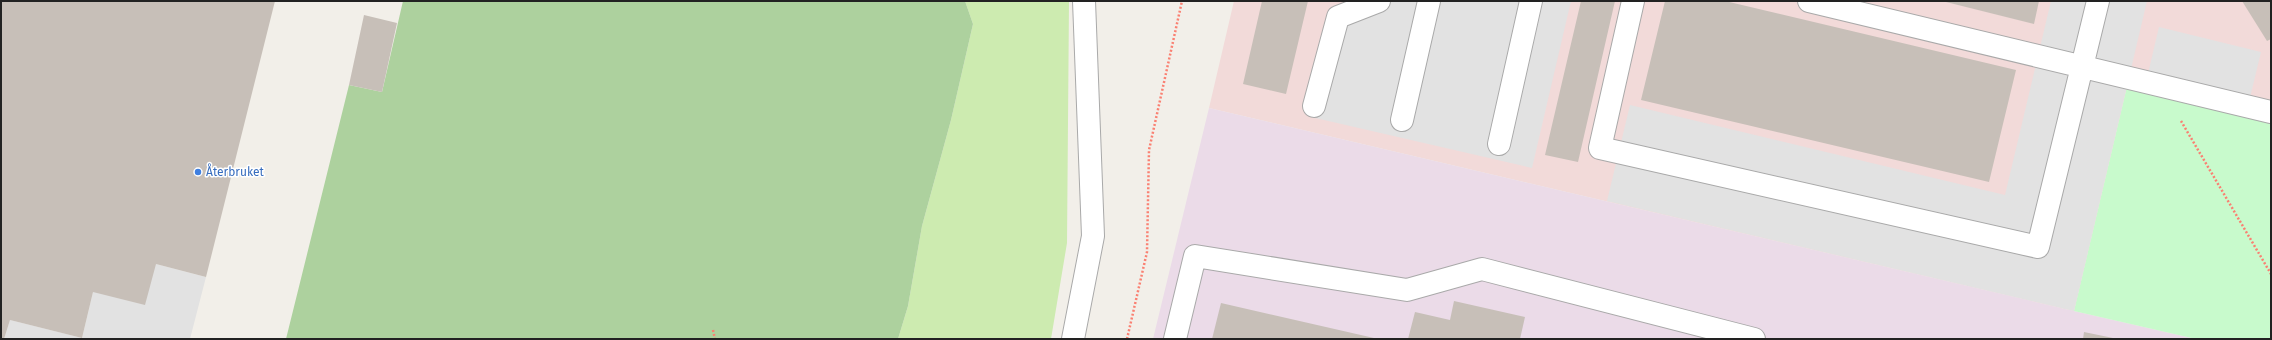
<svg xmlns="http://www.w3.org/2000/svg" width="2272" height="340" font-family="'Fira Sans',sans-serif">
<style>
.commercial{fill:#f2dad9}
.industrial{fill:#ebdbe8}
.grass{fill:#cdebb0}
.forest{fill:#add19e}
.park{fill:#c8facc}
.parking{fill:#e2e2e2}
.building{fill:#c7bfb8}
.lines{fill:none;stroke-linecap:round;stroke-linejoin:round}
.minor-casing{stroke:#a9a9a9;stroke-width:24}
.path{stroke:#fa8072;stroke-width:2.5;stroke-dasharray:2 2;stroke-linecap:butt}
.minor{stroke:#fff;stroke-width:22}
.shop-dot{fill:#3f7fe0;stroke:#fff;stroke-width:1.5}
.labels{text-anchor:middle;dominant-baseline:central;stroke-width:3;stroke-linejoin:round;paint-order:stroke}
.shop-label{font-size:12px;fill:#366cbe;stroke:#fff;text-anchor:start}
</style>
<rect width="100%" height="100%" fill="#f2efe9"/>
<path class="commercial" d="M1234,1H2271V112L2129,78L2074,311L1209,108Z"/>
<path class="industrial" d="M1209,108L2074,311L2196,339H1153Z"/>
<path class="grass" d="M965,1H1069L1067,243L1051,339H898L908,306L922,226L951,120L973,24Z"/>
<path class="forest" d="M403,1H965L973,24L951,120L922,226L908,306L898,339H286L349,85L382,92Z"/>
<path class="park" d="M2129,78L2271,112V339H2196L2074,311Z"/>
<path class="parking" d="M1379,1H1571L1532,168L1311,117L1338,17Z
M2051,1H2147L2074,311L1607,201L1630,105L2005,195Z
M2159,27L2261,52L2248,106L2146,82Z
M156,264L206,277L190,339H4L10,320L82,338L93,292Z"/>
<path class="building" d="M1,1H275L206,277L156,264L145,305L93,292L82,338L10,320L4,339H1Z
M1262,1H1308L1286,94L1243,84Z
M1581,1H1615L1578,162L1545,155Z
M1665,1H1725L2016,70L1989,182L1641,100Z
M1942,1H2039L2034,24Z
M2242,1H2271V39L2267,41Z
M364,15L397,23L382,92L349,85Z
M1454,301L1525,317L1520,339H1408L1415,312L1450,320Z
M1221,303L1374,338V339H1212Z
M2084,332L2113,338V339H2083Z"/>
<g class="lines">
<defs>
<path id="minor" d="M1633,1L1600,148L2038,247L2098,1
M1809,1L2271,112
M1314,106L1338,17L1379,1
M1402,120L1429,1
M1499,144L1531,1
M1073,339L1093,236L1084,1
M1175,339L1195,256L1407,290L1482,269L1754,339"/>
</defs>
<use href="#minor" class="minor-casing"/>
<path class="path" d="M2181,121L2271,274
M713,330L715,339
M1127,339L1147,252L1149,150L1182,1"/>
<use href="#minor" class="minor"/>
</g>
<circle class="shop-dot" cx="198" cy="172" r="4"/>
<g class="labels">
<g class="shop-label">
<text x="206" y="172">Återbruket</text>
</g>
</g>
<rect width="2272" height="340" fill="none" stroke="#222222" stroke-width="4"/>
</svg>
